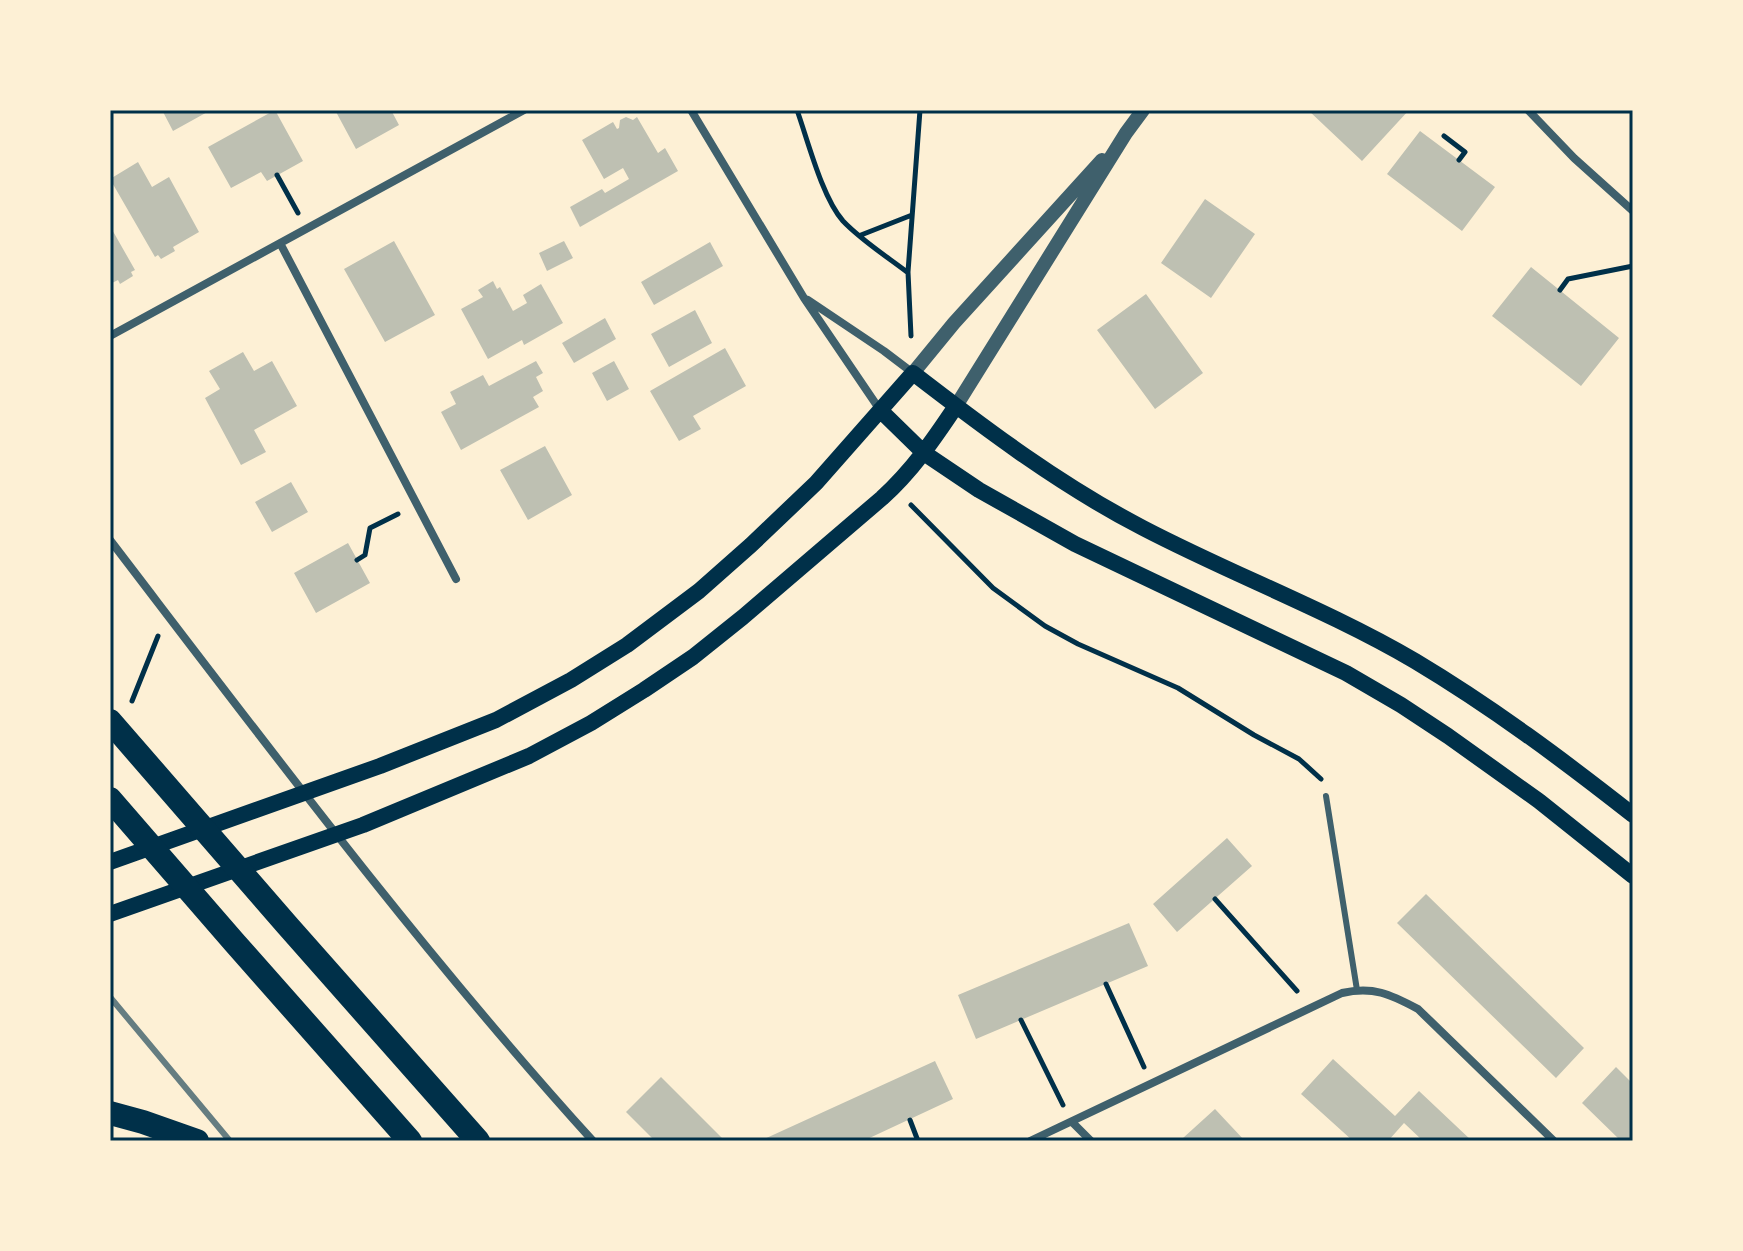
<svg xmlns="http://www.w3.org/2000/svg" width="1743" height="1251" font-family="'Source Serif 4',serif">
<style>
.building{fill:#bec0b2}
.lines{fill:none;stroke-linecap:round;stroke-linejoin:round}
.path{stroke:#003049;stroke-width:5}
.service{stroke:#3f606c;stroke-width:6}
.minor{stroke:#3f606c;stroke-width:8}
.tertiary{stroke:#3f606c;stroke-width:14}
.secondary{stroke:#003049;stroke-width:16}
.motorway{stroke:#003049;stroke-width:24}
.rail{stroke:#657d81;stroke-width:6}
.neatline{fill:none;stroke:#003049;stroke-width:3}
</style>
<rect width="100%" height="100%" fill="#fdf0d5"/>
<path class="building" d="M162,110H211L173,131Z
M275,110L303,161L267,181L261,172L231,188L208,147Z
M335,110H391L399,125L356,149Z
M1308,110H1409L1362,161Z
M626,117L633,120L637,117L658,153L665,148L678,171L580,227L570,207L602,189L605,193L629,179L623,168L604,179L582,140L613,122L617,129L619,128L620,120Z
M1420,131L1495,187L1462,231L1387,174Z
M138,162L152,187L169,177L199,232L173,247L175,251L161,259L158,255L155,257L110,179Z
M1205,199L1255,234L1211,298L1161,263Z
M110,226L135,270L131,272L133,276L120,284L118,280L110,284Z
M394,241L435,315L385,342L344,269Z
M564,241L573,258L547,271L539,253Z
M710,242L723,266L654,305L641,282Z
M1531,267L1619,338L1581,386L1492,316Z
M493,281L497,289L500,287L513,311L527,303L523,295L541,284L563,323L524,345L522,340L488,359L461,309L483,297L478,290Z
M1146,294L1203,373L1155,409L1097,330Z
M695,310L712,343L669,367L651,334Z
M605,318L616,339L574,363L562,343Z
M725,348L746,386L693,416L701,429L679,441L650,391Z
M243,352L254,371L272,361L297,406L254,430L266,452L241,465L205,398L220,389L209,371Z
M536,361L543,373L536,377L543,391L533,397L539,407L461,450L441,412L456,404L450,392L483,375L489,386Z
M614,361L629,389L607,401L592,373Z
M545,446L572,495L528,520L500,470Z
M291,482L308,512L272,532L255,502Z
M348,543L370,583L316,613L294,573Z
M1227,838L1252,866L1177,932L1153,904Z
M1426,894L1584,1048L1556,1078L1397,923Z
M1129,923L1148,966L976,1039L958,995Z
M1333,1059L1395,1116L1419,1091L1472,1141H1423L1404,1123L1388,1141H1353L1301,1094Z
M935,1061L953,1099L863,1141H760Z
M1616,1067L1633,1084V1141H1621L1582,1103Z
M661,1077L725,1141H655L626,1112Z
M1215,1109L1245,1141H1185L1183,1138Z"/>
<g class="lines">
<path class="path" d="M797,110C808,141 822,197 843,221C861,240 886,256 907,272
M1444,136L1465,152L1459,160
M277,175L298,213
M861,235L912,215
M1560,290L1568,279L1633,266
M911,336L908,272L920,110
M911,505L993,588L1045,626L1078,644L1178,688L1254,735L1299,759L1321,779
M357,560L365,555L370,528L398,514
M132,701L158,636
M1215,899L1297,991
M1106,984L1144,1067
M1021,1020L1063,1105
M910,1120L918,1141"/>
<path class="service" d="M1326,796L1357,990"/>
<path class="minor" d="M691,110L804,298L880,410
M1528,110L1574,158L1633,211
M280,243L456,579
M808,300L884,351L913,373
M110,336L524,110
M110,540C266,744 420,950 593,1141
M1072,1122L1091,1141
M1030,1141L1342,993C1373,986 1390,994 1418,1009L1554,1141"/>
<path class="tertiary" d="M913,373L954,323L1102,160
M956,406L1126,133L1143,110"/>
<path class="secondary" d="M880,410L924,453L979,490L1075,544L1346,673L1401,705L1448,736L1539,801L1633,876
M110,862L380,766L496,720L571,680L627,645L699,591L751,545L816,483L913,373C987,430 1060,485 1143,528C1233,575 1328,610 1415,661C1492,707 1563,760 1633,815
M110,914L363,825L529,756L591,723L644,690L693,657L743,617L882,498C912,471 934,439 956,406"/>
<path class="motorway" d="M110,721L287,925L478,1141
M110,799L234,942L410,1141
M110,1113L143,1122L197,1141"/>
<path class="rail" d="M110,997L230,1141"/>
</g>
<rect width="1743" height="1251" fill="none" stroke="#fdf0d5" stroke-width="224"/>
<rect x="112" y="112" width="1519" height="1027" class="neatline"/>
</svg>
